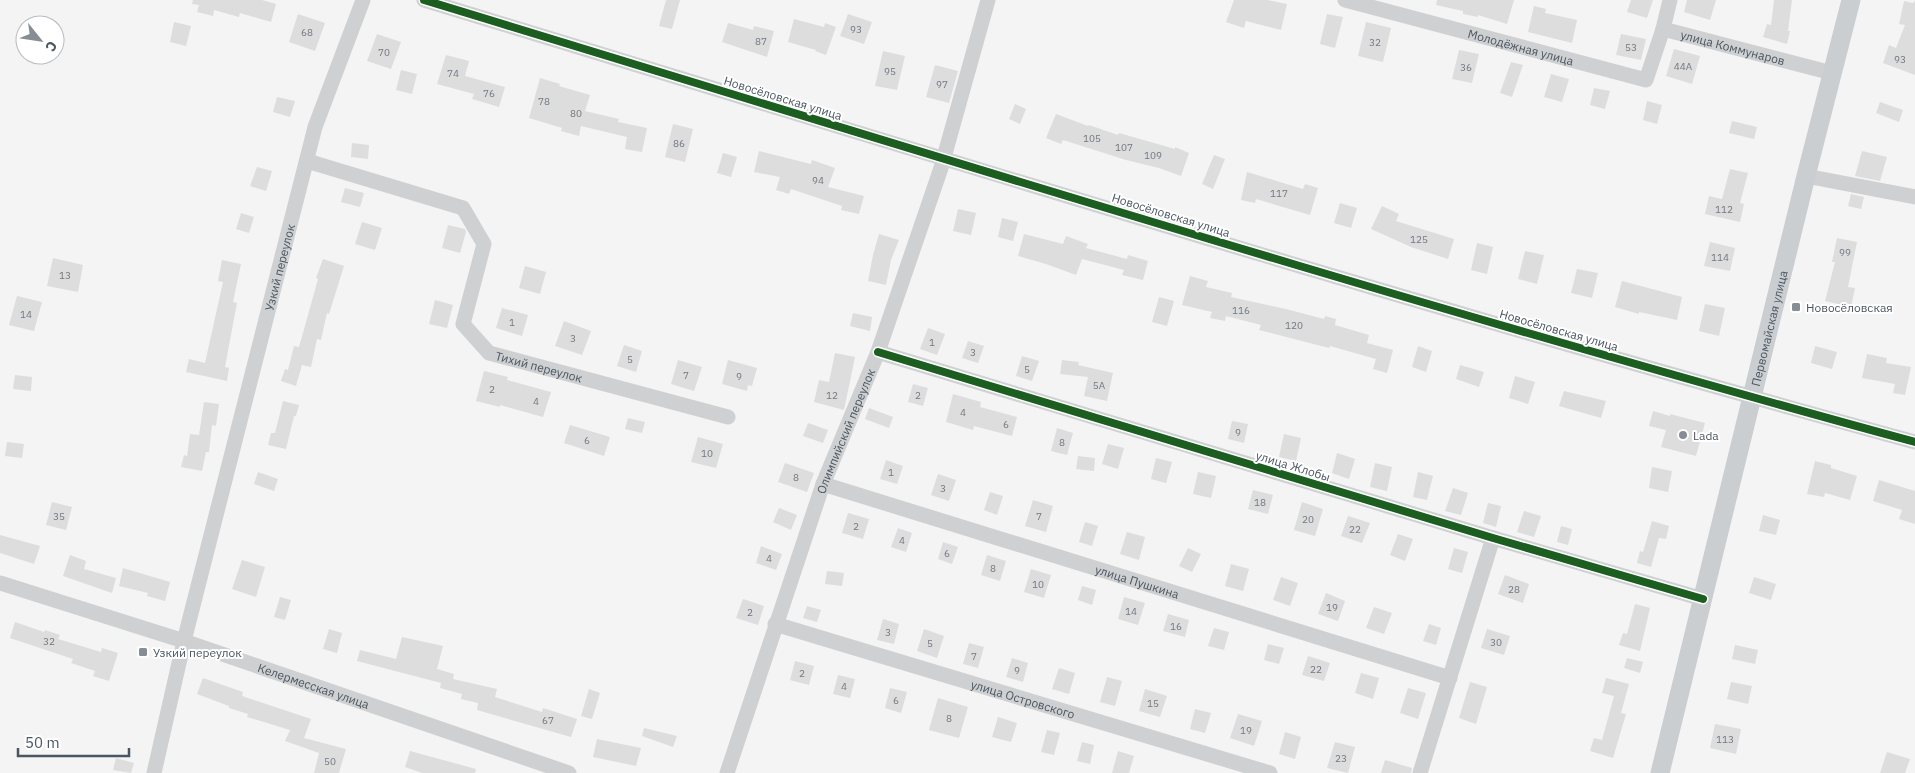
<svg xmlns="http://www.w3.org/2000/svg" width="1915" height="773" font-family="'IBM Plex Sans',sans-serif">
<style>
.building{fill:#ddddde}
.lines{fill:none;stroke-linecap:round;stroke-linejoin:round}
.minor{stroke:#ced0d2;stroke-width:15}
.major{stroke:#caced1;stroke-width:19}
.cycleway-casing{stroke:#fff;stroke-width:11}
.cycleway{stroke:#1b5e20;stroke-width:8}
.poi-dot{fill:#868d94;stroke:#fff;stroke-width:2}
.labels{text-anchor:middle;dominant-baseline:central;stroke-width:4;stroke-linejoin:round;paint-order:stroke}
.number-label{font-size:10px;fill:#707881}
.street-label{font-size:12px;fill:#4a5661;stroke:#fff}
.poi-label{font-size:12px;fill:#4a5661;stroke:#fff;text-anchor:start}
</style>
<rect width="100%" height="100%" fill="#f4f4f4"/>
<path class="building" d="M193,0H262L276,4L271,22L240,13L239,17L214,10L213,16L197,12L199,5L192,4Z
M666,0H680L672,29L659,26Z
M1234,0H1267L1287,4L1281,30L1246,21L1244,28L1226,22Z
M1437,0H1514L1507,24L1478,15V17L1463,14V11L1436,5Z
M1631,0H1653L1647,18L1627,12Z
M1687,0H1716L1710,20L1684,12Z
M1774,0H1792L1788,31H1790L1787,44L1763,37L1767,24L1771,25Z
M1904,1L1913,3L1915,1V75L1883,63L1889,45L1896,48L1905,25L1899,24Z
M1534,6L1546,9L1545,13L1577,20L1572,43L1528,32Z
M298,14L325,23L315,51L289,42Z
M848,14L872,22L864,44L840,36Z
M1327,14L1343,17L1335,48L1320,44Z
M794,19L824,27L825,23L836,27L826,55L815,51L816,50L788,42Z
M174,22L191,26L186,46L170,42Z
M1366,22L1391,28L1383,62L1358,56Z
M728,23L753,30L754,26L774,31L767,57L722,42Z
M377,34L401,42L391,69L367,61Z
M1621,34L1646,39L1641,60L1616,55Z
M1674,49L1700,56L1692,84L1666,76Z
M1459,50L1479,54L1472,83L1452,79Z
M883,51L905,56L897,90L875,86Z
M446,55L469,61L465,76L505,87L499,107L472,99L474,94L437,84Z
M1511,62L1523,65L1512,97L1500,93Z
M935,65L958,71L949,103L926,97Z
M401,70L417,74L412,94L396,90Z
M1551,74L1569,79L1562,102L1544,97Z
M540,78L560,84L559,86L590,95L585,111L619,119L618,122L647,128L642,152L625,149L627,137L581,126L579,136L561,131L562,128L529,118Z
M1594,88L1610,91L1605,109L1590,105Z
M277,97L295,101L290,117L273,112Z
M1647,101L1662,105L1657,124L1643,120Z
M1880,102L1903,110L1899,122L1876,113Z
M1015,104L1026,109L1020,124L1009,119Z
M1056,114L1088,126L1089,125L1118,135L1119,133L1175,149V147L1189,153L1181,176L1159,168L1126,160L1063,140L1061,144L1046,138Z
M1732,121L1757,127L1754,139L1729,133Z
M673,124L693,129L685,162L665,157Z
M352,143L369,145L368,159L351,157Z
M759,151L811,164L812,160L835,168L828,187L864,196L859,214L841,210L842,206L791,189L789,194L776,190L780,177L754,172Z
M1862,151L1887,157L1880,181L1855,176Z
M723,153L737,157L731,177L717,173Z
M1214,155L1225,159L1213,189L1202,184Z
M257,167L272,171L266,191L250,186Z
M1730,169L1748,173L1740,203L1744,204L1740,222L1705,214L1709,196L1722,199Z
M1247,172L1303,189L1305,184L1318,188L1310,215L1256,199L1255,203L1241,200Z
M345,188L364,193L360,207L341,202Z
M1851,194L1864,197L1861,209L1848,206Z
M1340,203L1357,208L1351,228L1334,223Z
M1382,206L1399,214L1396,221L1454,239L1448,259L1411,247L1371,229Z
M958,209L976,213L971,235L953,231Z
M241,213L254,217L249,233L236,229Z
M1002,218L1018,222L1013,241L998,237Z
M362,222L382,228L375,250L355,244Z
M448,225L465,229L466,232L460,253L442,248Z
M879,234L899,240L891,260L886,285L868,281L873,255Z
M1024,234L1063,244L1066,236L1088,244L1086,248L1127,259L1128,255L1148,261L1143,280L1122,275L1124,270L1082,259L1076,275L1046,264L1018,256Z
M1837,238L1857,242L1848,287L1855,288L1851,307L1825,301L1835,262H1832Z
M1710,242L1735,248L1730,271L1704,266Z
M1477,243L1493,247L1487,274L1471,270Z
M1525,251L1544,255L1537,284L1518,279Z
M53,258L83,265L78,292L47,286Z
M323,259L344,266L329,314L327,313L321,340L317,339L311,367L302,365L296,386L281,381L285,369L288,370L294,346L299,347L318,279L316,278Z
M222,260L241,264L233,302L237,303L225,367L229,368L227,381L186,372L189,359L205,363L223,282L218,281Z
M525,266L546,272L540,294L519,288Z
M1577,269L1598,273L1592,298L1571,293Z
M1190,276L1208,281L1206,287L1232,293L1231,297L1290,310L1324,319L1325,316L1336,319L1335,325L1369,335L1367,343L1393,350L1387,373L1373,369L1376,359L1330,346L1329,348L1259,330L1261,325L1226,316L1225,321L1210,318L1212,312L1182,305Z
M1622,281L1682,297L1677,320L1639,312V314L1615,307Z
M17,296L42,302L34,331L9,325Z
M1159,297L1174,301L1167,326L1152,322Z
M435,300L453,305L447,328L429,324Z
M1705,304L1725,308L1719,336L1699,331Z
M502,308L528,315L522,336L496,328Z
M853,313L872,317L870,331L850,326Z
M564,321L591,331L582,355L555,346Z
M928,328L945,334L937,355L920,349Z
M968,341L984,346L978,363L962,358Z
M624,345L642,351L636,372L617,366Z
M1418,346L1432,351L1426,372L1412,367Z
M1815,346L1837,352L1832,369L1811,363Z
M835,353L855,357L844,410L814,402L819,380L829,382Z
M1867,354L1887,358L1886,363L1911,367L1905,395L1893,393L1895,384L1862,378Z
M1022,356L1039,361L1032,381L1016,376Z
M678,360L702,367L694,391L671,384Z
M728,360L757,368L752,386L748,385L747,391L722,384Z
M1062,360L1079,362L1078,365L1113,373L1107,401L1084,396L1088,377L1060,374Z
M1460,365L1484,372L1479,387L1456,379Z
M484,371L508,377L507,380L551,392L543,417L500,405V407L476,401Z
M15,375L32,377L31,391L13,389Z
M1515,376L1535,382L1528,404L1509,398Z
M913,384L928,388L923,406L908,402Z
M1564,391L1606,401L1601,418L1559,406Z
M953,394L981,402L980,407L1017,417L1012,436L974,426L973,430L946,422Z
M283,401L299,405L296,416H294L286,449L268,445L271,433H275Z
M204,402L219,404L216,426L212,425L209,452H206L202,471L181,467L184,455L187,456L190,434L199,435Z
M869,408L893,417L889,428L865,419Z
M1653,411L1670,416V414L1705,423L1696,456L1661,447L1666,430L1649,426Z
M628,418L645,422L642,433L625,429Z
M1232,421L1248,424L1244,443L1228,439Z
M808,423L828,430L823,443L803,436Z
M570,425L610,437L604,456L564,443Z
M1057,428L1073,433L1067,455L1051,451Z
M1284,434L1301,438L1296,461L1279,457Z
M698,437L723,444L716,468L691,462Z
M7,442L24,444L22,458L5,456Z
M1108,444L1124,448L1118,469L1102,464Z
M1337,453L1355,459L1349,479L1332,473Z
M1078,456L1095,458L1094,471L1076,469Z
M1156,458L1172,462L1166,483L1151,479Z
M886,460L903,466L897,484L880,479Z
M1815,461L1831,465V468L1857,476L1850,500L1825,493L1824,497L1807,494Z
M785,463L814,473L807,492L778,482Z
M1375,463L1392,467L1387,491L1370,487Z
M1652,467L1672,471L1668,492L1649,488Z
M258,472L278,479L274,491L254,484Z
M1198,472L1216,476L1211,498L1193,494Z
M1418,472L1433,476L1427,500L1413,497Z
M938,474L956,480L949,501L931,495Z
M1879,480L1915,491V524L1899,519L1902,510L1873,501Z
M1453,488L1468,493L1461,515L1445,511Z
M1253,490L1273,495L1268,514L1248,509Z
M990,492L1003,496L997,515L984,510Z
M1033,500L1053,506L1046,532L1025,526Z
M52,502L72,507L66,530L46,525Z
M1302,502L1323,509L1315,536L1294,530Z
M1488,503L1501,506L1496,527L1483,523Z
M779,508L797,515L791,530L773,522Z
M1524,511L1541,516L1534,537L1517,532Z
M848,513L869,519L863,539L842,533Z
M1763,515L1780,520L1776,535L1759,531Z
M1348,516L1370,523L1362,543L1341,536Z
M1652,521L1669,526L1666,539L1659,538L1651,567L1637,563L1640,551L1643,552Z
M1085,522L1098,526L1092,546L1079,542Z
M1561,526L1572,529L1568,545L1557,542Z
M898,528L912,533L906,552L891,547Z
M1127,532L1145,537L1139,560L1120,554Z
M1398,534L1413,539L1405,561L1390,555Z
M0,535L40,546L34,564L0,553Z
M943,542L958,547L952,564L938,559Z
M761,546L782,554L776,570L756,563Z
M1188,548L1201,554L1192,572L1179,566Z
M1454,548L1468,552L1462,573L1448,569Z
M70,555L86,561L84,569L116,578L112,593L63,576Z
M987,555L1006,561L1000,581L981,575Z
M242,560L265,567L256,597L232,589Z
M1231,564L1249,569L1243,591L1225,586Z
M123,568L170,582L165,601L147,596L148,593L119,586Z
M1031,569L1051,575L1044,598L1024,592Z
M827,571L844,573L842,586L825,584Z
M1505,575L1529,584L1523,603L1498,594Z
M1281,577L1298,583L1290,606L1273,600Z
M1754,577L1776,584L1771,600L1749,593Z
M1082,586L1096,590L1092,605L1078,600Z
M1326,593L1345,601L1338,621L1318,614Z
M280,597L291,600L285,620L274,617Z
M1124,597L1145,603L1138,625L1118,619Z
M743,599L764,606L758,625L736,618Z
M1635,604L1650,608L1640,651L1619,645L1623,633L1627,634Z
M807,606L821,610L817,622L803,618Z
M1374,607L1392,613L1384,634L1366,628Z
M1168,614L1189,620L1185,637L1163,631Z
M883,619L899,624L894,644L877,640Z
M15,622L44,632L45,630L60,635L58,639L101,652L102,648L118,653L109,681L93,676L95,671L71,663L73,659L10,638Z
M1429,624L1441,628L1436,645L1423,641Z
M1214,628L1229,632L1224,650L1208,646Z
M329,629L342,633L337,653L323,649Z
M924,629L944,636L937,658L917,651Z
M1487,629L1510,636L1504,655L1481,648Z
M402,637L443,646L437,669L454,674L453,679L497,689L495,697L542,712L543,708L577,719L571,737L477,710L478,703L461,699L462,694L440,688L441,683L357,661L360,650L396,659Z
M969,643L984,647L978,668L963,664Z
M1268,644L1284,648L1279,664L1264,660Z
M1735,645L1758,650L1755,664L1732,659Z
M1308,656L1330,663L1324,681L1302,675Z
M1012,658L1028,663L1023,682L1006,677Z
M1627,658L1643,662L1640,673L1624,668Z
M795,661L814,666L809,685L790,680Z
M1059,668L1075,673L1069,694L1052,689Z
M1361,673L1379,678L1373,699L1355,693Z
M838,675L855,679L850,698L833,694Z
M1107,677L1122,681L1115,706L1100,702Z
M203,678L243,692L242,696L311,719L304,738L346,749L339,773H314L319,753L285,741L290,730L247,717L248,714L229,708V706L197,694Z
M1606,678L1629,684L1621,713L1626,714L1613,758L1590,751L1594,738L1602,740L1614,696L1602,693Z
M1470,682L1487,687L1476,724L1459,718Z
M1731,682L1752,686L1748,704L1727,699Z
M890,688L907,692L901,713L885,708Z
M1408,688L1426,693L1418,719L1400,713Z
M589,689L600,693L592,719L581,716Z
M1145,689L1167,696L1160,717L1139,711Z
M938,698L968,707L959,738L929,730Z
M1195,709L1211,713L1205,733L1190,729Z
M1238,714L1262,721L1254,746L1230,738Z
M998,717L1017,723L1011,742L992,737Z
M1715,724L1741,729L1736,754L1710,748Z
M644,728L677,736L673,747L642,736Z
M1047,730L1060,733L1054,755L1041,752Z
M1285,732L1301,737L1295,759L1279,754Z
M597,739L641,748L636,766L593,757Z
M1082,742L1094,745L1090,764L1077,761Z
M1335,742L1355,747L1348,773L1327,768Z
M410,751L476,769L475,773H422L405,767Z
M1118,751L1134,756L1129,773H1112Z
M1887,752L1910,759L1905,773H1880Z
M116,758L134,763L131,773L113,770Z
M1385,760L1412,768L1411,773H1381Z"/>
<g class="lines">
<g class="minor">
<path d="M424,0C920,151 1415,306 1915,442"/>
<path id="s1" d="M1345,0L1646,80L1663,29"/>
<path id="s2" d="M1670,0L1663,29L1832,73"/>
<path id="s3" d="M307,161L463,208L484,244L463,324L489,353L728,417"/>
<path d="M1806,176L1915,197"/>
<path d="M878,352L1493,538L1703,599"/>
<path id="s4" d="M823,484L1450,678"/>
<path id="s5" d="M0,583L184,641L569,773"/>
<path id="s6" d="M775,624L1270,773"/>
<path id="s7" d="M154,773L184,641L315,127L363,0"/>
<path id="s8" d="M727,773L823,484L878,352L941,168L988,0"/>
<path d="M1420,773L1493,538"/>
</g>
<path class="major" id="s9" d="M1660,773L1806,176L1851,0"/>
<defs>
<path id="cycleway" d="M424,0C920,151 1415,306 1915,442
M878,352L1493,538L1703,599"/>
</defs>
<use href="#cycleway" class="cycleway-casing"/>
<use href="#cycleway" class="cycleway"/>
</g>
<g class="poi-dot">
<rect x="1791" y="302" width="10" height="10" rx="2.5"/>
<circle cx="1683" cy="435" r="5"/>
<rect x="138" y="647" width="10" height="10" rx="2.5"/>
</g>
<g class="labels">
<g class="number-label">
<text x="856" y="29">93</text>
<text x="307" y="32">68</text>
<text x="761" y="41">87</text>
<text x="1375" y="42">32</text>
<text x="1631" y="47">53</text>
<text x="384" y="52">70</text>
<text x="1900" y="59">93</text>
<text x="1683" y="66">44А</text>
<text x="1466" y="67">36</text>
<text x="890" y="71">95</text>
<text x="453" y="73">74</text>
<text x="942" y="84">97</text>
<text x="489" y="93">76</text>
<text x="544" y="101">78</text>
<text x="576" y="113">80</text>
<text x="1092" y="138">105</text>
<text x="679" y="143">86</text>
<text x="1124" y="147">107</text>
<text x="1153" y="155">109</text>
<text x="818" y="180">94</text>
<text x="1279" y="193">117</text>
<text x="1724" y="209">112</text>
<text x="1419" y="239">125</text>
<text x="1845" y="252">99</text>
<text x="1720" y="257">114</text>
<text x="65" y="275">13</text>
<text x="1241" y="310">116</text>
<text x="26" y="314">14</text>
<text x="512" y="322">1</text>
<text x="1294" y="325">120</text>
<text x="573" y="338">3</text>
<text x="932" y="342">1</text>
<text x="973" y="352">3</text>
<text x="630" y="359">5</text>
<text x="1027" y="369">5</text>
<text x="686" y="375">7</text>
<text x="739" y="376">9</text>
<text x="1099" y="385">5А</text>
<text x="492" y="389">2</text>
<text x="832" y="395">12</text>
<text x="918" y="395">2</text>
<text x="536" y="401">4</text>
<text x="963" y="412">4</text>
<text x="1006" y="424">6</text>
<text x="1238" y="432">9</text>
<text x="587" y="440">6</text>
<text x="1062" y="442">8</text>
<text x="707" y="453">10</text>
<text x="891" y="472">1</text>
<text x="796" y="477">8</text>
<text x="943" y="488">3</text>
<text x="1260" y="502">18</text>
<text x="59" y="516">35</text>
<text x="1039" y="516">7</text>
<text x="1308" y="519">20</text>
<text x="856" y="526">2</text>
<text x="1355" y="529">22</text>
<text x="902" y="540">4</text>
<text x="947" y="553">6</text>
<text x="769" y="558">4</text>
<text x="993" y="568">8</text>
<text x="1038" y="584">10</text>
<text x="1514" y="589">28</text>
<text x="1332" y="607">19</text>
<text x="1131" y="611">14</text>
<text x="750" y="612">2</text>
<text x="1176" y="626">16</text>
<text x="888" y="632">3</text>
<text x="49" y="641">32</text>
<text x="1496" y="642">30</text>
<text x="930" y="643">5</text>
<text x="974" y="656">7</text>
<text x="1316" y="669">22</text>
<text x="1017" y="670">9</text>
<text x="802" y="673">2</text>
<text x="844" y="686">4</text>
<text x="896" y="700">6</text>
<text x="1153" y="703">15</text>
<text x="949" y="718">8</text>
<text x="548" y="720">67</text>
<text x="1246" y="730">19</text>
<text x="1725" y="739">113</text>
<text x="1341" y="758">23</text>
<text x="330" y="761">50</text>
</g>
<g class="street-label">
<text stroke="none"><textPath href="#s1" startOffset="182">Молодёжная улица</textPath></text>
<text stroke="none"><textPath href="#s2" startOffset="102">улица Коммунаров</textPath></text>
<text transform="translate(783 98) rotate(17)">Новосёловская улица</text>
<text transform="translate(1171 215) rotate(17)">Новосёловская улица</text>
<text stroke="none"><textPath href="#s7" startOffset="521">Узкий переулок</textPath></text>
<text stroke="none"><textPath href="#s9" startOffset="458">Первомайская улица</textPath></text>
<text transform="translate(1559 330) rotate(16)">Новосёловская улица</text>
<text stroke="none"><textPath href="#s3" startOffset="378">Тихий переулок</textPath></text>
<text stroke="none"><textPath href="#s8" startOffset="362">Олимпийский переулок</textPath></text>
<text transform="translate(1293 466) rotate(17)">улица Жлобы</text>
<text stroke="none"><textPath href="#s4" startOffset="329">улица Пушкина</textPath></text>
<text stroke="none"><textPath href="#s5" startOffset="330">Келермесская улица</textPath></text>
<text stroke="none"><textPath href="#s6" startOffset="259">улица Островского</textPath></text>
</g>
<g class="poi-label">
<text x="1806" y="307">Новосёловская</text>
<text x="1693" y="435">Lada</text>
<text x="153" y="652">Узкий переулок</text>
</g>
</g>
<g transform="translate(40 40) rotate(120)"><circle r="24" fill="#ffffff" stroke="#b7bbc0"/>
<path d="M0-4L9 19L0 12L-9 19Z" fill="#868d94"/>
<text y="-8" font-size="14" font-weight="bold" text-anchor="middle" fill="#4a5661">С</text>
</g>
<path d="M18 748v8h111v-8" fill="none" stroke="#4a5661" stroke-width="2.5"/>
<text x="25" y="748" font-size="15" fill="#4a5661" stroke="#ffffff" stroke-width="4" paint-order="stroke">50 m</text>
</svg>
